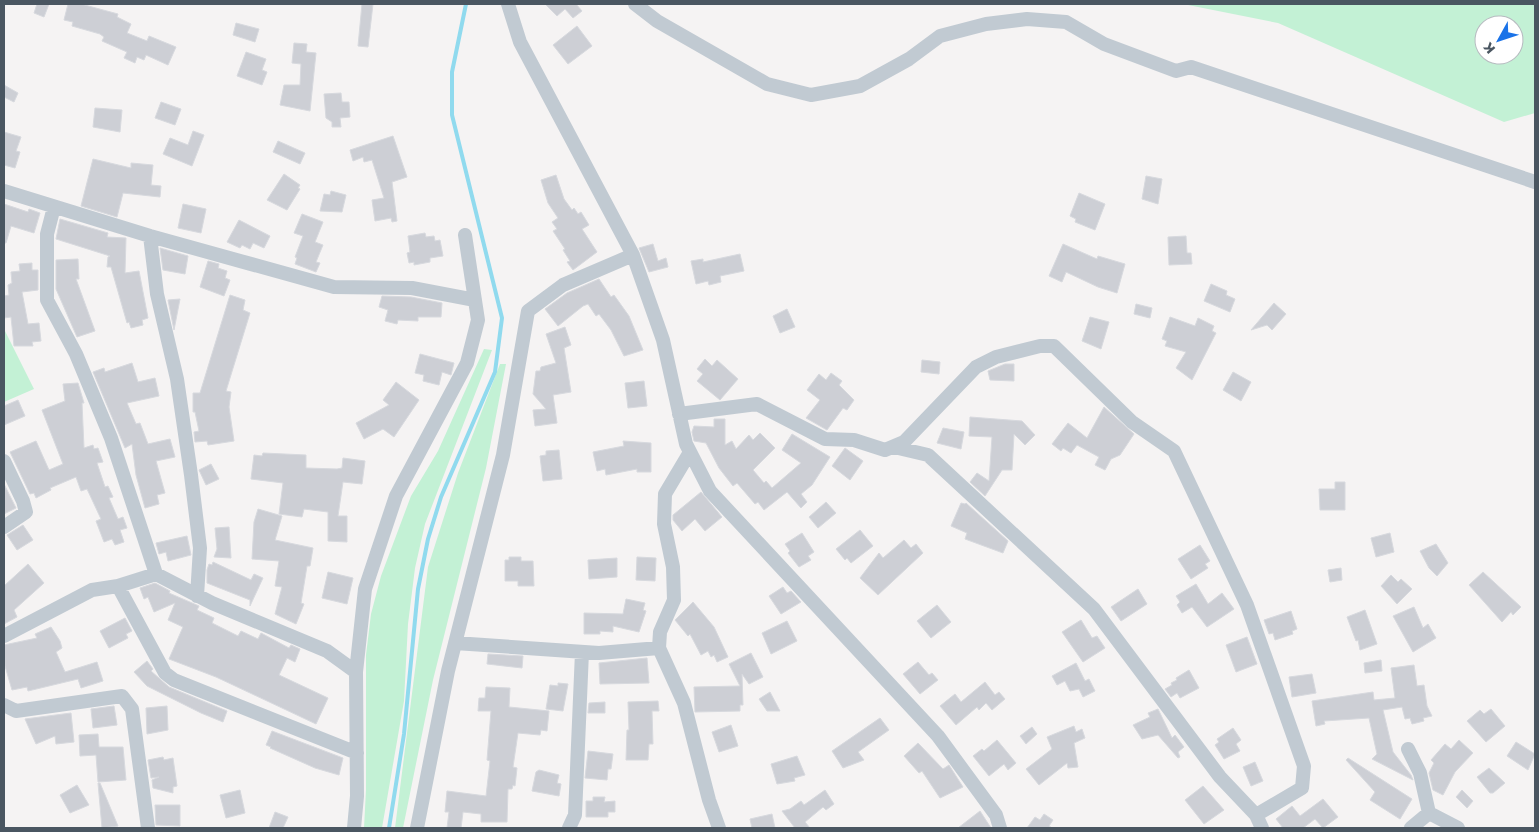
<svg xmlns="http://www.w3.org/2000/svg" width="1539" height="832" font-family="'Work Sans',sans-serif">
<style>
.green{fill:#c3f1d5;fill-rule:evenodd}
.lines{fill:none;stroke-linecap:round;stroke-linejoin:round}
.stream{stroke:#90daee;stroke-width:4}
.building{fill:#cdcfd5;stroke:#d7d9de}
.minor{stroke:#c1cad2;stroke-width:14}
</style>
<rect width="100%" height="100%" fill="#f5f3f3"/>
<path class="green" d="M1183,4H1535V113L1504,122L1278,23ZM1484,25H1514V55H1484Z
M4,329L34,389L4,402Z
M484,349L492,350L425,524L415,568L408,624L404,701L382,828H364L366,790V655L371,614L381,576L411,496L438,451Z
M500,364H506L486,468L433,680L403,828H395L428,567L458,473Z"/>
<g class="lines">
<path class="stream" d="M389,828L404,734L418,589L428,539L441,497L495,372L502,318L452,115V72L466,4"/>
</g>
<path class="building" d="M37,4H49L44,17L34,13Z
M68,4H81L118,14L117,17L131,24L127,33L147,41L149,36L176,47L168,65L146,55L144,60L137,57L135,63L124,58L127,52L102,41L104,37L100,34L72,26L73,22L64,20Z
M362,4H373L368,47L358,46Z
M545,4H576L582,11L573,18L565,9L557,16Z
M236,23L259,29L255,42L233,35Z
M577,26L592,46L568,64L553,45Z
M294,43L307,44L306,52L316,53L310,111L280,105L284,85H300L301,64L292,63Z
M246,52L266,59L262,70L267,72L262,85L237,76Z
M4,85L18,93L14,102L4,97Z
M341,93L342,102H349L350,117L340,118L341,127H332V122L326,118L324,94Z
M161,102L181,109L175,125L155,118Z
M95,108L122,110L120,132L93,127Z
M193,131L204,135L192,166L163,154L170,138L188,145Z
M4,132L21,137L16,151L20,152L15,168L4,165Z
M393,136L407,177L392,182L397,221L392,222L391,218L375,221L372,200L384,198L372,160L364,162L363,157L353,161L350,150Z
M278,141L305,153L300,164L273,152Z
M93,159L131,168V163L153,165L151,185L161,186L160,197L123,193L117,217L81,206Z
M284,174L300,185L298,188L300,189L287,210L267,200Z
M556,175L564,199L572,210L574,208L578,214L581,212L589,225L582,229L597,252L573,270L567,262L570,261L563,250L565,249L553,231L557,229L552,222L558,218L548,203L541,180Z
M1146,176L1162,179L1158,204L1142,199Z
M331,191L346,195L342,212L320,211L324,194L330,195Z
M1079,193L1105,204L1095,230L1075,222L1076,219L1070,216Z
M4,204L28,212L29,209L40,213L34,233L11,226L6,243H4Z
M183,204L206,209L201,233L178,228Z
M302,214L323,222L315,242L323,245L316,262L320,263L316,272L295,264L297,258L295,257L303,236L294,233Z
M60,219L108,233L107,237L126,238L125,273L139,271L148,318L142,320L143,325L131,328L129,322L127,323L111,267H107L108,257L110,256L56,239Z
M239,220L270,236L264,248L253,243L250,249L242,245L240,248L227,242Z
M425,233L426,237L434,236L435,241L440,240L443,256L430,258V262L414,265V262L409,263L407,253L410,252L408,236Z
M1186,236L1187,253H1191L1192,264L1169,265L1168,237Z
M653,244L658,261L666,258L668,267L649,272L639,248Z
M1063,244L1097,259L1098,256L1125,264L1117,293L1098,287L1066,272L1062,282L1049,276Z
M160,248L188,256L185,274L163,270Z
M740,254L744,271L720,276L721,282L709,285L708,281L696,284L691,261L703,259V262Z
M78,259L79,279H76L95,331L77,337L56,289V260Z
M208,261L219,264L218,268L227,271L225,278L230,280L224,296L200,287Z
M32,263V270H38V290L22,292L28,324L39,323L41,341L32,342L33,346H14L11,317L4,318V296L9,295L8,285L12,283L11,272L20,271L19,264Z
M599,279L611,297L614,295L629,316L643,350L624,356L611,330L599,314L596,316L588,304L583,306L558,326L545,309L567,293Z
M1211,284L1227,291L1226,295L1235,299L1230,312L1204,301Z
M230,295L245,300L243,310L250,313L226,391L231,392L229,407L234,441L208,445L207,441L195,442L194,432L199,431L195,412H193V393H200Z
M382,296L411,297L442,303L441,317H418V321L398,320L397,324L385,321L388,310L379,307Z
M180,299L174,330L168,300Z
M1274,303L1286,314L1272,330L1267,325L1251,330Z
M1136,304L1152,308L1150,318L1134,314Z
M787,309L795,327L780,333L773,316Z
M1090,317L1109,322L1101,349L1082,341Z
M1170,317L1195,326L1198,318L1214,326L1212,331L1216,333L1192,380L1176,368L1186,352L1165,346L1167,341L1162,339Z
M565,327L571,345L564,348L571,392L553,395L557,423L535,426L533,410L546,409L533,394L536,371H540L541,367L556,363L546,334Z
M420,354L454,363L451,375L442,372L439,385L423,381L424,375L415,373Z
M705,359L712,366L717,360L738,379L720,400L697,381L703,374L697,369Z
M922,360L940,362L939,374L921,372Z
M132,363L138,382L155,378L159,396L127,403L136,424L140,423L148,444L170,439L175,457L156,461L165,493L157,495L159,504L145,508L136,475L132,444L125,448L93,372L104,368L105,372Z
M1005,364H1014V381L990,380L988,371Z
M1233,372L1251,382L1241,401L1223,390Z
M831,373L842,381L839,385L854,400L847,410L843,408L827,430L806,418L820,400L807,390L819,374L826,380Z
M644,381L647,406L628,408L625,383Z
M396,382L419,400L394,437L383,429L364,439L356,423L389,405L383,400Z
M78,383L84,403H82L84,448L93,445L94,449L98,448L103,462L97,463L105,487L108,486L113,497L109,498L118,519L123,517L127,528L120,530L124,542L115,545L112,539L104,542L96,521L101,519L87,489L81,491L76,477L50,488L51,490L36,498L34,493L30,494L10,452L36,441L49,470L63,464L42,410L65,401L63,384Z
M18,400L25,416L4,425V406Z
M1104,407L1134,434L1120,455L1111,459L1105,470L1095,465L1099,457L1077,445L1071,453L1063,448L1061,451L1052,444L1068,423L1087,438Z
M970,417L1022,421L1035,435L1025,445L1014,434L1012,470H1002L985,496L970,482L977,473L989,481L992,437L969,436Z
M714,419H725V445L732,441L736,449L749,435L753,440L760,433L775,448L753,470L764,483L766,481L772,488L801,463L782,450L792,434L830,457L812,485L801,494L807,502L801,508L787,492L764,510L758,502L755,504L737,483L733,486L719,468L706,443L694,441L692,432L694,426L714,427Z
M943,428L964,432L961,449L937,443Z
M623,441L651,443V472H637V469L606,475L605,469L597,471L593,452L624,446Z
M845,448L863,461L850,480L832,466Z
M559,450L562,479L543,481L540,456L546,455V451Z
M263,453L306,455V468L337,469L342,468L343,458L365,461L362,484L343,482L338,516H347V542L328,541V512L304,509L302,517L279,514L283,483L251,479L254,455L262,456Z
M211,464L219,479L206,485L199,470Z
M1335,482H1345V510H1320L1319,489H1335Z
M4,484L16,508L4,514Z
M701,492L722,517L705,531L695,519L682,531L673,520V515Z
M826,502L836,513L818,528L809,517Z
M961,503L965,504L966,503L1008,541L1003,553L965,539L967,533L951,526Z
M258,509L282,516L275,540L313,548L310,566H307L301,603L304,604L296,624L275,614L282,587L275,586L279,561L252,559L254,522Z
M23,525L33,540L17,550L7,535Z
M229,527L231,558L214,557L217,549L215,528Z
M860,530L873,546L851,563L847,558L845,560L836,549Z
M802,533L814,552L808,556L811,560L799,567L788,553L790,551L785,544Z
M1390,533L1394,552L1376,557L1371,538Z
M187,536L191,555L168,561L166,552L159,554L156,543Z
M904,540L911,548L916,544L923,553L878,595L860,578L879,553L883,558Z
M1436,544L1448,563L1437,576L1429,568L1420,551Z
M1200,545L1210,561L1205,564L1208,568L1191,579L1178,559Z
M509,557H521V561H533L534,586H518V581H505V560H509Z
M637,557L656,558L655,581L636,580Z
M617,558V577L589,579L588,560Z
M213,562L251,580L254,574L263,578L250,606V600L207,583V570L209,564L212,565Z
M28,564L44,583L14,610L17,617L4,624V586Z
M1341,568L1342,580L1330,582L1328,570Z
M328,572L353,578L347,604L322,598Z
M1483,572L1521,607L1513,615L1511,612L1502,622L1469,585Z
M1391,575L1398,582L1401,579L1412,589L1397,604L1381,586Z
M155,583L170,591L169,593L199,606L197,610L214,618L212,623L238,636L241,631L258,639L261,633L289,648L291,645L300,649L295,662L287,658L279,675L328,698L316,724L216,677L169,659L183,627L168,620L175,603L154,612L148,597L144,599L140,588Z
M1196,584L1208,604L1222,593L1234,609L1207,627L1192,607L1182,613L1177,605L1180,602L1176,596Z
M783,587L787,593L791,591L801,602L781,614L769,596Z
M1138,589L1147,604L1121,621L1111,607Z
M626,599L645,603L643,610L646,611L639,632L613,626V632L600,631V634H584V613L623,614Z
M693,602L714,627L728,657L717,662L714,655L711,657L708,651L701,655L690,634L688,636L675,620Z
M937,605L951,622L931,638L917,621Z
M1414,607L1423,628L1428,624L1436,638L1413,652L1393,616Z
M1365,610L1377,644L1360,650L1358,640L1356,641L1347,617Z
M1291,611L1297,629L1292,631L1293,634L1275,640L1273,633L1269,634L1264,620Z
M125,618L132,631L126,634L128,638L109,648L100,631Z
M1081,620L1092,638L1097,636L1105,648L1083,662L1062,632Z
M787,621L797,641L771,654L762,633Z
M51,627L60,641L62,648L56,652L65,672L97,662L103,681L81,688L78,679L28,691L27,687L12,690L5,666L4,645L37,638L35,634Z
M1247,637L1257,664L1236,672L1226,645Z
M751,653L763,677L749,684L742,674L743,705H740V711L695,712L694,687L740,686L729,664Z
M488,654L523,656L522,668L487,664Z
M647,658L649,683L600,684L599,663Z
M1381,660L1382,671L1365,673L1364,663Z
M147,661L153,669L151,671L169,687L227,711L223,722L201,713L147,686L134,672Z
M918,662L929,675L932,673L938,680L920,694L903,674Z
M1076,663L1085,681L1089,679L1095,691L1083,697L1079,689L1070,691L1065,681L1057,685L1052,676Z
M1414,665L1417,686L1424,685L1427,706L1432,716L1423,718L1424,721L1412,724L1410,718L1405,719L1402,707L1383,710L1393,752L1411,775L1413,780L1372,759L1377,754L1369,718L1324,721L1325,724L1316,726L1312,701L1373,692L1374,700L1395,698L1391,668Z
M1189,670L1199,688L1180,698L1177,693L1171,697L1165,689L1172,685L1171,683L1177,680L1176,678Z
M1312,674L1316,693L1292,697L1289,677Z
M985,682L995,695L999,692L1005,699L992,710L986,703L979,710L977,707L956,725L940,706L955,694L961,702Z
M558,683L568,684L563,711L546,709L550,685L558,686Z
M486,687L510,688L509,707L549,711L547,731L541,730L540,735L518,733L513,767L517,768L515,786L513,785L512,789H508L507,822H481V814L463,812L461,828H447L449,812H445L447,791L486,796L490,761L487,760L491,711H478L479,698H485Z
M770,692L780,711H767L759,699Z
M658,701L659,711H652L653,744H649L648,760H626L627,730H629L628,702Z
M605,702V713H588L589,703Z
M114,706L117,725L93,728L91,709Z
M167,706L168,730L147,734L146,708Z
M1158,709L1172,738L1175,735L1184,747L1178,752L1180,757L1178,758L1158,735L1142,739L1133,725L1150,717L1148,713Z
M1491,709L1505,726L1486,742L1467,721L1480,710L1484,714Z
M71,713L74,742L56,744L55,736L36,744L25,719Z
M880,718L889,730L858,752L864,760L843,768L832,751Z
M731,725L738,746L719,752L712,732Z
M1074,726L1076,732L1082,729L1085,738L1074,743L1078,767L1068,768L1067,763L1039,785L1026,769L1052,749L1047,737Z
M1032,727L1037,734L1026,744L1020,736Z
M1233,728L1241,740L1236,744L1240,751L1224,759L1215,745L1219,742L1217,739Z
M272,731L343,758L339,775L315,768L270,748L271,747L266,745Z
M98,734L99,747H123L126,780L98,782L96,755L80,756L79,735Z
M997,740L1016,763L1008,770L1004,764L989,776L973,756L982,749L984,751Z
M1459,740L1473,753L1455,772L1443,795L1433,790L1429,773L1434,763L1431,760L1445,744L1451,749Z
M1516,742L1535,754L1528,770L1507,756Z
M918,743L943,769L949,765L963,787L940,798L922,771L919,773L904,756Z
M588,751L613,754L611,769H608L607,780L585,778Z
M797,756L805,775L794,778L795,781L777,784L771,764Z
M163,757L164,760L173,758L177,786L173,787V793L153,788L152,780L159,777L151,778L148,760Z
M1348,758L1412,799L1400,819L1370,800L1375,792L1346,760Z
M1255,762L1263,781L1251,786L1243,767Z
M1489,768L1505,783L1493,793H1490L1477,777Z
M539,770L559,775L557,783L561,784L559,796L532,791L536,772Z
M98,783H100L118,826L102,828Z
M77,785L89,805L70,813L60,795Z
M1203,786L1224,810L1204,824L1185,800Z
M240,790L245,813L226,818L220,795Z
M825,790L834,804L826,810L823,807L805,822L810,828H795L782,811L790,809L801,801L804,805Z
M1462,790L1473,801L1467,808L1456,797Z
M593,797H605L604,802L615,801V812H608V817H586V801H593Z
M1323,799L1338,817L1323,828L1315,819L1303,828H1283L1276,819L1292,806L1300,816Z
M155,805H180V826L156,825Z
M980,811L991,828H958Z
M275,812L288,817L283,828H269Z
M772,814L775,828H752L750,819Z
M1044,814L1053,820L1049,826L1052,828H1027L1035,817L1040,820Z"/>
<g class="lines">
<path class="minor" d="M508,4L520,42L633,255L663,340L686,444L710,491L938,736L996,815L1000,828
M635,4L657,21L767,84L811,95L860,86L909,59L940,36L986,24L1027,19L1066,22L1104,44L1176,71L1191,67L1535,182
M4,191L150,236L334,287L412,288L475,300
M54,207L47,234V300L76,354L111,438L156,574
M150,236L157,294L177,379L191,475L200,548L197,596
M679,414L757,404L825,439L854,440L885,450L904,442L976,367L996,357L1040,346H1054L1132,422L1174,451L1247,605L1304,766L1302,788L1256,815
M894,447L928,455L1094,609L1220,777L1256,815L1262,828
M690,452L665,494L664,524L673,567L674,600L660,632L659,648L684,703L709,800L719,828
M4,461L23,501L26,512L4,527
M118,586L165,673L174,680L357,753
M4,636L92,590L118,586L156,574L212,603L327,651L356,672
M455,643L599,653L659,648
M4,705L16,711L122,696L132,709L148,828
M1408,749L1420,773L1429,813
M1429,813L1458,828
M354,828L357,796L356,672L365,589L396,496L467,363L478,320L465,235
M417,828L448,671L503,455L528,311L563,285L633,255
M569,828L575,815L582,652
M1411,828L1429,813"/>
</g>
<rect width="1539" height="832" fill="none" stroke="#4a5661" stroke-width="10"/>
<g transform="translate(1499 40) rotate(230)"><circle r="24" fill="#ffffff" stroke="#b7bbc0"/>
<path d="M0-4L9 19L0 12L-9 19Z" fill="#1a73e8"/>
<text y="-8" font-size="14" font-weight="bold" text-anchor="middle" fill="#4a5661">K</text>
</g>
</svg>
